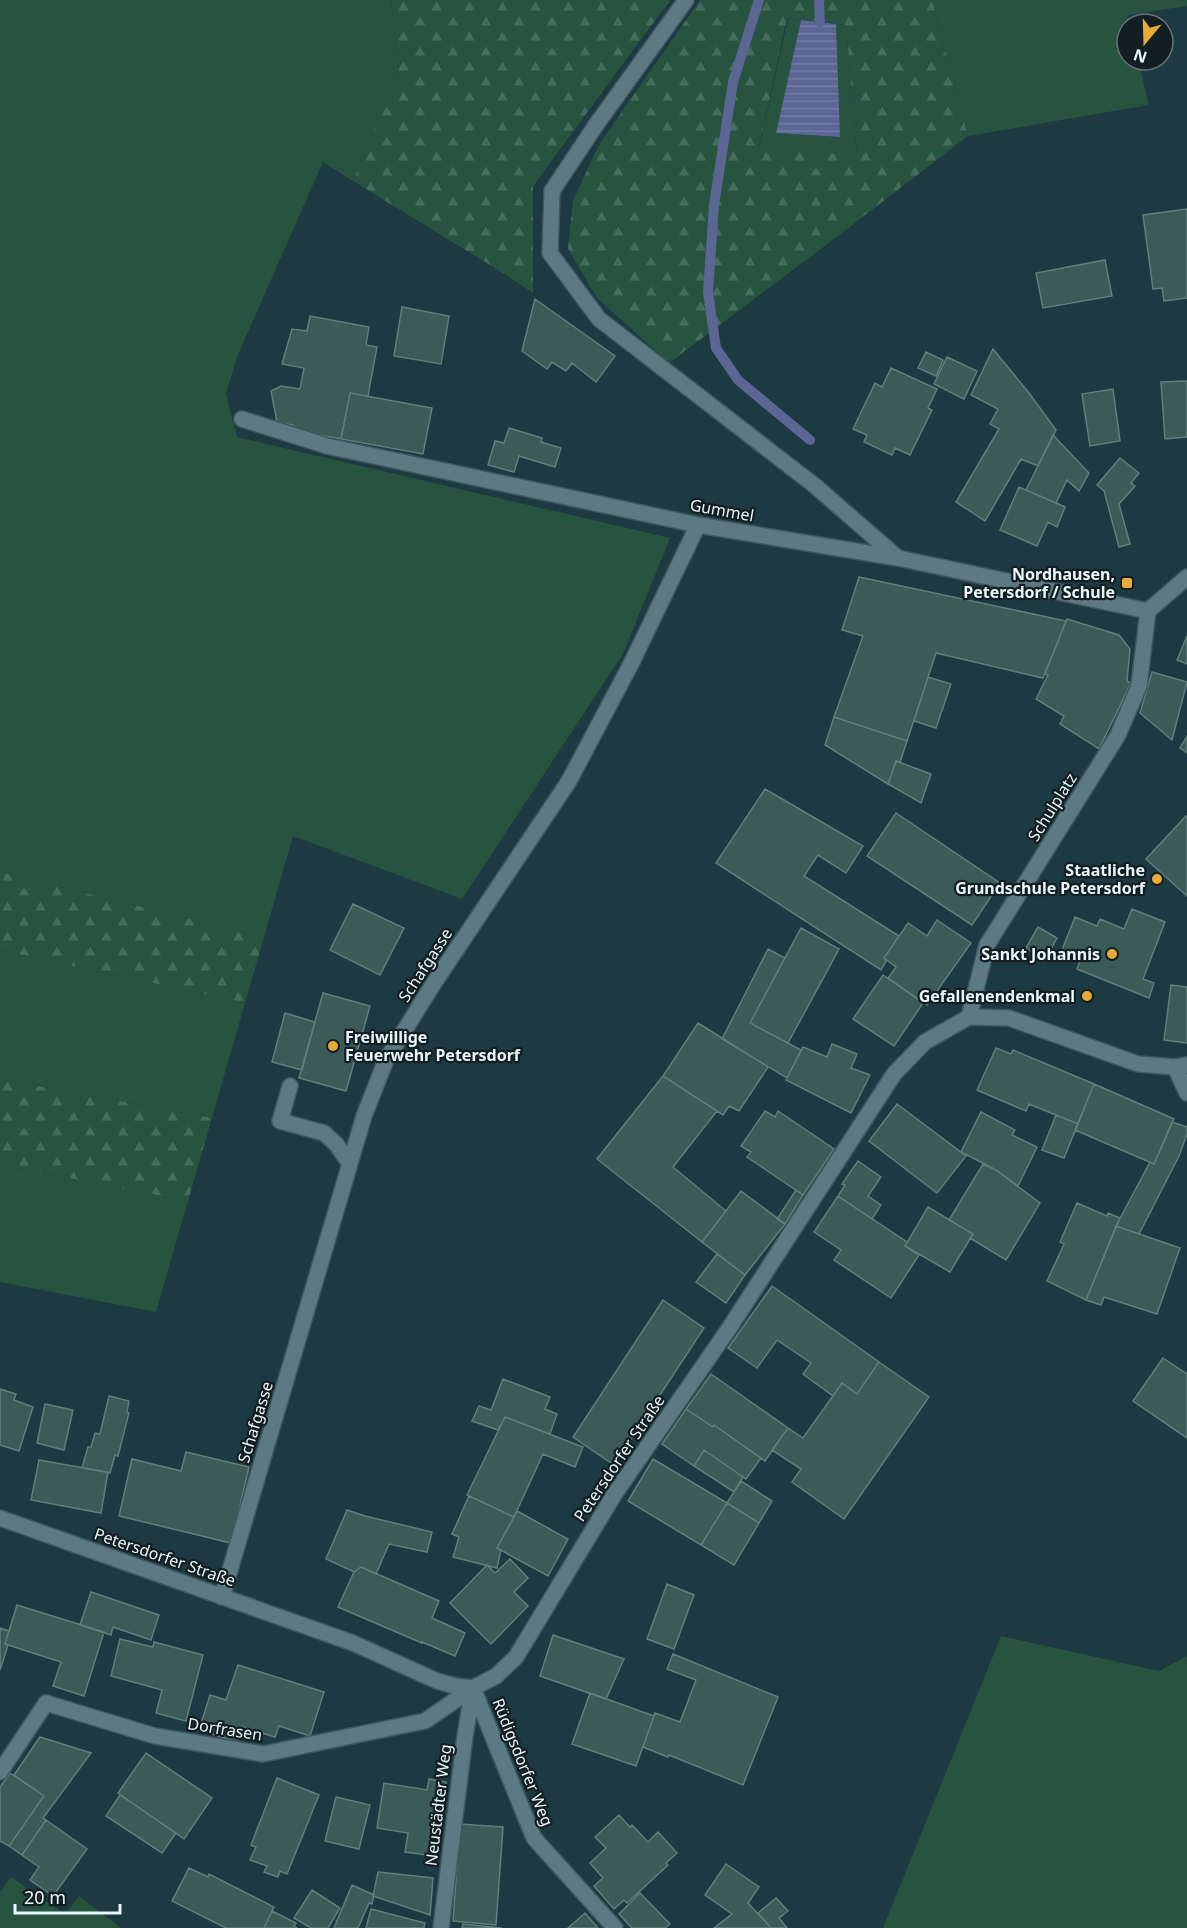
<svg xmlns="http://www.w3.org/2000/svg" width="1187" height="1928" font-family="'Noto Sans',sans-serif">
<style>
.green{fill:#27533f}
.forest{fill:url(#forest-firs);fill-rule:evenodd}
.water{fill:url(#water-rules)}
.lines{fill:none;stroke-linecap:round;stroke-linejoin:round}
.stream{stroke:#5b6695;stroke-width:10}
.building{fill:#3c5a58;stroke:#607f7d;stroke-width:1.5}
.lane-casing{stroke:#3f585f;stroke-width:18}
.street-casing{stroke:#3f585f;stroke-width:18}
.secondary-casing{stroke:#3f585f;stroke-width:18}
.lane{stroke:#5d7a83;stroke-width:15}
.street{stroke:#5d7a83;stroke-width:15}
.secondary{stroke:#5d7a83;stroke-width:15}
.poi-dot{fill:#e8ab37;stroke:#121e21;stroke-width:2}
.labels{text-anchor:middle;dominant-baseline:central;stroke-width:4.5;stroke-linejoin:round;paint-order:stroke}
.street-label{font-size:16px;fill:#e8f8fd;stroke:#121e21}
.poi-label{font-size:16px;font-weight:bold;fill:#e8f8fd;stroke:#121e21;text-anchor:end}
</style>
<defs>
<pattern id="forest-firs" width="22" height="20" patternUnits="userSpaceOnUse" patternTransform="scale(1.5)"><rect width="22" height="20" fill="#27533f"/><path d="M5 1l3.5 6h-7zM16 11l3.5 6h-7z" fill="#466c5c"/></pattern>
<pattern id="water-rules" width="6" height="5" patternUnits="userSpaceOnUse" patternTransform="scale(1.5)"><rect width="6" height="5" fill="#5b6695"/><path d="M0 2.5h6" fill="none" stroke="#737da5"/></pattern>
</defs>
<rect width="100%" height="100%" fill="#1d3941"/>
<path class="green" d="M0,0H391L398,70L353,181L323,162L237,357L226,394L237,437L670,538L623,654L462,899L293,836L264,937L0,872Z
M932,0H1187V6L1128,15L1130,24H1127V60H1138L1149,105L968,136Z
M788,18L801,20L776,133L839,137L836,24L846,25L857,155L759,149Z
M0,950L245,1003L212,1118L0,1079Z
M0,1165L188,1201L156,1312L0,1282Z
M1001,1636L1159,1671L1187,1656V1928H883Z
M11,1877L65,1914L79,1896L121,1928H0V1892Z"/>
<path class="forest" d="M391,0H670L533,186V293L503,273L353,181L398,70Z
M700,0H932L968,136L830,242L669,363L597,298L568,249L573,200L600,143ZM787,18L846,25L857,155L759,148Z
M0,872L264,937L245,1003L0,950Z
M0,1079L212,1118L188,1201L0,1165Z"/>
<path class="water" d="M801,20L836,24L840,137L776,133Z"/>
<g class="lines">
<path class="stream" d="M759,0L733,82L714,205L708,292L716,348L738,380L810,440
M819,0L820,22"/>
</g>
<path class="building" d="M1187,209V298L1164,301L1162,288L1153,289L1143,215Z
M1105,260L1112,296L1043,308L1036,273Z
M535,299L615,356L596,382L572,363L566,371L552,362L547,369L522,351Z
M402,307L449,316L441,364L394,356Z
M310,316L369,327L366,345L377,347L368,396L350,393L341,439L292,430L293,425L277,422L271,391L281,386L300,389L304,368L282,364L292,329L307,331Z
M993,349L1029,393L1056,430L1038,466L1021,459L985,521L956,502L999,429L990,424L998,409L971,395Z
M926,352L943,360L936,376L918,368Z
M947,357L977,371L964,399L934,384Z
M891,368L937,389L928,408L932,410L910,455L895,448L892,455L864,442L867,435L853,429L875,383L882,387Z
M1187,381V437L1165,439L1161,382Z
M1113,389L1120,441L1090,446L1082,394Z
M350,393L432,408L423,454L341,439Z
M509,428L542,438L541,442L561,448L555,467L519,456L514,472L488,465L495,441L504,443Z
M1053,435L1089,473L1079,491L1067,480L1056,503L1026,490Z
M1120,458L1139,473L1131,483L1135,486L1119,504L1130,544L1119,547L1104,491L1097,485Z
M1019,487L1065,507L1057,527L1048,522L1037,546L1000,530Z
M859,577L1066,621L1043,678L936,653L907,741L834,717L863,636L842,630Z
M1067,619L1119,635L1130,649L1127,681L1131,683L1099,749L1060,724L1064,716L1036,699L1048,675L1045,674Z
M1187,636V664L1177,660Z
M1152,672L1187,682L1172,740L1140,713Z
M928,677L951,684L936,728L914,721Z
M834,717L907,741L900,762L896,761L888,784L825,745Z
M1187,736V753L1180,748Z
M896,761L931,774L921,803L888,784Z
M765,789L863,846L846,873L818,855L804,876L899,936L884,958L886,961L881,970L716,863Z
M896,813L1000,883L972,925L867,856Z
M1186,816H1187V896L1146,859Z
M353,904L404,928L380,975L330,950Z
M1132,909L1165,922L1143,979L1154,983L1149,998L1077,969L1081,958L1062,950L1075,917L1097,926L1100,919L1124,929Z
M937,920L971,943L927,1005L888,978L896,967L884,958L908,923L927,936Z
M1038,927L1057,938L1046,959L1026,948Z
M801,928L839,949L788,1043L750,1023Z
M768,949L785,958L750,1023L801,1050L787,1078L722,1039Z
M883,975L923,1003L894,1046L853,1019Z
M1171,985L1187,987V1043L1164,1040Z
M323,993L370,1006L346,1091L299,1078Z
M285,1013L315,1022L302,1070L272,1062Z
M698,1023L768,1067L739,1111L729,1106L723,1115L663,1076Z
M832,1044L857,1054L851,1068L870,1075L851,1113L786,1080L803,1047L827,1057Z
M996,1048L1011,1054L1013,1050L1094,1084L1078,1124L1029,1104L1026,1111L977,1090Z
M663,1076L717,1111L673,1167L726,1211L702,1242L597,1159Z
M1094,1084L1174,1119L1154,1164L1075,1130Z
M897,1104L966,1156L937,1193L869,1141Z
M765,1111L775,1117L778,1111L834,1149L803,1195L747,1157L751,1152L741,1146Z
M981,1112L1015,1130L1012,1135L1037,1147L1018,1186L996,1170L961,1152Z
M1056,1115L1078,1124L1064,1158L1042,1150Z
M1172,1122L1187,1127V1134L1179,1156L1139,1234L1116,1226L1150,1162L1154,1164Z
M858,1161L881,1177L868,1196L881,1205L872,1219L838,1196L845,1185L842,1184Z
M983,1164L996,1170L1040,1203L1006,1260L970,1238L973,1234L949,1220Z
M796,1190L803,1195L785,1224L777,1219Z
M741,1191L785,1224L745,1275L702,1242Z
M838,1196L907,1242L905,1246L919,1255L891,1298L834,1260L841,1250L814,1232Z
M1077,1203L1107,1216L1108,1213L1120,1218L1086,1300L1047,1281L1064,1244L1060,1242Z
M928,1207L973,1234L950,1272L905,1246Z
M1116,1226L1180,1248L1157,1314L1104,1297L1101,1305L1086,1300Z
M717,1254L745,1275L726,1303L696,1282Z
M772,1286L879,1362L857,1394L842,1383L833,1396L803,1374L811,1363L777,1340L757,1368L728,1348Z
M663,1300L704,1328L614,1465L573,1437Z
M1163,1358L1187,1374V1438L1133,1401Z
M879,1362L929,1397L844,1519L792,1482L801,1469L772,1450L788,1428L803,1438L842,1383L857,1394Z
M711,1374L788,1428L765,1461L714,1425L713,1427L686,1409Z
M503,1379L550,1397L545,1409L557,1414L550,1434L505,1417L498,1430L472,1421L479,1406L491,1410Z
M0,1389L16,1394L14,1400L33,1407L19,1451L0,1445Z
M109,1396L129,1401L127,1412L129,1413L118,1456L115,1455L110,1473L82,1468L88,1447H91L95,1433L100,1434Z
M45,1404L73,1410L64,1450L37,1443Z
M686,1409L713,1427L714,1425L761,1458L746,1479L704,1450L694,1466L662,1444Z
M505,1417L583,1447L575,1467L543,1454L514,1517L467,1495Z
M704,1450L743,1477L734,1492L694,1466Z
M186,1452L249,1467L231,1543L119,1516L132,1459L181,1471Z
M653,1459L727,1503L701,1545L628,1501Z
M39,1460L108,1472L101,1513L31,1500Z
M741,1481L772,1501L759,1523L727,1503Z
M469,1496L514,1517L497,1548L501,1550L497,1568L453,1557L459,1537L452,1534Z
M727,1503L759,1523L734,1565L701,1545Z
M347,1510L365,1516L432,1532L427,1552L389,1544L376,1574L361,1567L354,1572L326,1559Z
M517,1511L568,1539L548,1576L497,1548Z
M510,1559L528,1578L514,1592L528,1606L491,1644L450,1603L487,1565L495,1573Z
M361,1567L439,1601L432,1618L465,1633L455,1656L422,1642V1643L338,1607L354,1572Z
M667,1584L694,1595L674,1649L647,1639Z
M91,1592L159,1615L151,1640L113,1627L111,1635L80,1625Z
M17,1605L104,1632L84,1696L53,1686L61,1662L5,1644Z
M0,1628L9,1631L5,1644L8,1645L0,1670Z
M553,1635L624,1659L606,1699L540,1676Z
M120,1639L153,1647L154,1642L203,1655L186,1721L156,1713L162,1690L111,1676Z
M673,1654L778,1697L743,1785L669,1755L668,1757L643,1747L655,1713L680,1722L696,1680L667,1669Z
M238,1665L324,1692L310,1736L279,1726L275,1737L242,1727L237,1742L199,1730L210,1695L226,1700Z
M590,1693L654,1716L636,1766L572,1744Z
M40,1737L91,1753L43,1818L46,1820L22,1855L9,1846L44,1796L14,1775Z
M146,1753L212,1798L184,1839L118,1793Z
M10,1773L44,1796L9,1846L0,1841V1787Z
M277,1778L319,1795L287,1874L280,1871L278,1877L264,1872L267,1866L250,1860L256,1847L251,1845Z
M429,1779L446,1782L435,1856L405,1852L408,1833L377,1828L384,1783L427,1790Z
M120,1795L176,1833L162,1853L106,1816Z
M336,1797L370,1805L359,1849L325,1841Z
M619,1815L630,1827L632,1825L648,1842L658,1832L677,1853L666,1863L668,1865L627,1903L624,1900L614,1909L594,1886L603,1878L590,1863L606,1848L595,1837Z
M46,1820L87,1849L53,1896L30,1880L39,1867L22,1855Z
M460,1824L503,1827L496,1925L453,1921Z
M726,1864L759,1887L748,1903L771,1928H714L732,1914L705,1895Z
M189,1868L208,1877L209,1874L274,1907L264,1928H226L172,1901Z
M378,1872L433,1878L430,1915L373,1896Z
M352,1885L374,1895L372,1904L369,1903L358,1928H334Z
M312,1890L340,1908L328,1928H311L294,1918Z
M640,1893L670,1924L665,1928H632L619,1914Z
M776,1898L788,1911L779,1918L787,1928H771L758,1913Z
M371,1909L425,1923L424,1928H366Z
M272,1911L296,1923L294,1926L297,1928H264Z
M585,1913L598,1928H568Z
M463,1924L502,1928H462Z"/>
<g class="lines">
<defs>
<path id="lane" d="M686,0L596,125L552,191L550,253L599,319L814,485L898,558
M1175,1067L1187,1093
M290,1086L280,1121L324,1133L336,1144L350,1164
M222,1597L364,1116L386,1060L434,983L569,781L632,662L698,525
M0,1772L46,1703"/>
<path id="street" d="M242,419L327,446L698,525L898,558L1148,611
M1148,611L1187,577
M969,1017L987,945L1118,735L1139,686L1148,611
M473,1688L534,1838L615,1928
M46,1703L155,1736L263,1754L425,1721L473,1688
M441,1928L465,1736L473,1688"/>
<path id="secondary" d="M0,1518L353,1643L437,1681L455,1686L473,1688L496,1676L516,1657L614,1495L730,1327L894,1074L925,1042L969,1017L1009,1018L1138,1064L1175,1067L1187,1065"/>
</defs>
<use href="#lane" class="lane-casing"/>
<use href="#street" class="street-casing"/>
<use href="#secondary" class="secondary-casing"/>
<use href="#lane" class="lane"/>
<use href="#street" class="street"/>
<use href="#secondary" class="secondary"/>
</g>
<g class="poi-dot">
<rect x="1121" y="577" width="12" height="12" rx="3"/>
<circle cx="1157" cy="879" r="6"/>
<circle cx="1112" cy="954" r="6"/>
<circle cx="1087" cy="996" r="6"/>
<circle cx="333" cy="1046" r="6"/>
</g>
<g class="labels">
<g class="street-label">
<text transform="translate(722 510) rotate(10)">Gummel</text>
<text transform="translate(1052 807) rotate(-58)">Schulplatz</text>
<text transform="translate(425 965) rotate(-57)">Schafgasse</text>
<text transform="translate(255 1422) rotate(-73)">Schafgasse</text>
<text transform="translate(619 1458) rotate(-56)">Petersdorfer Straße</text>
<text transform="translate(165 1557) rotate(19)">Petersdorfer Straße</text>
<text transform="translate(225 1729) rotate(9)">Dorfrasen</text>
<text transform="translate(523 1762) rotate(68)">Rüdigsdorfer Weg</text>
<text transform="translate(438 1805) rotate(-83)">Neustädter Weg</text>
</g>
<g class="poi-label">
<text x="1115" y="574">Nordhausen,<tspan x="1115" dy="18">Petersdorf / Schule</tspan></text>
<text x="1145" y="870">Staatliche<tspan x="1145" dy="18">Grundschule Petersdorf</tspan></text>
<text x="1100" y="954">Sankt Johannis</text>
<text x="1075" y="996">Gefallenendenkmal</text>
<text x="345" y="1037" text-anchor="start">Freiwillige<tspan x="345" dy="18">Feuerwehr Petersdorf</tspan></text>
</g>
</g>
<g transform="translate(1145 42) rotate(199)"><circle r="28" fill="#121e21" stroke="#687579" stroke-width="1.5"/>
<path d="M0-4.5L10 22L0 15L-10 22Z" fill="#e8ab37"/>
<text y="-9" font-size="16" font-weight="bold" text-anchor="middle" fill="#e8f8fd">N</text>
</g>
<path d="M15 1904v9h105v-9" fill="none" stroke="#e8f8fd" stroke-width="3"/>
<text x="24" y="1904" font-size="18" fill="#e8f8fd" stroke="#121e21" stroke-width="4.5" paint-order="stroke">20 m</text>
</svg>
